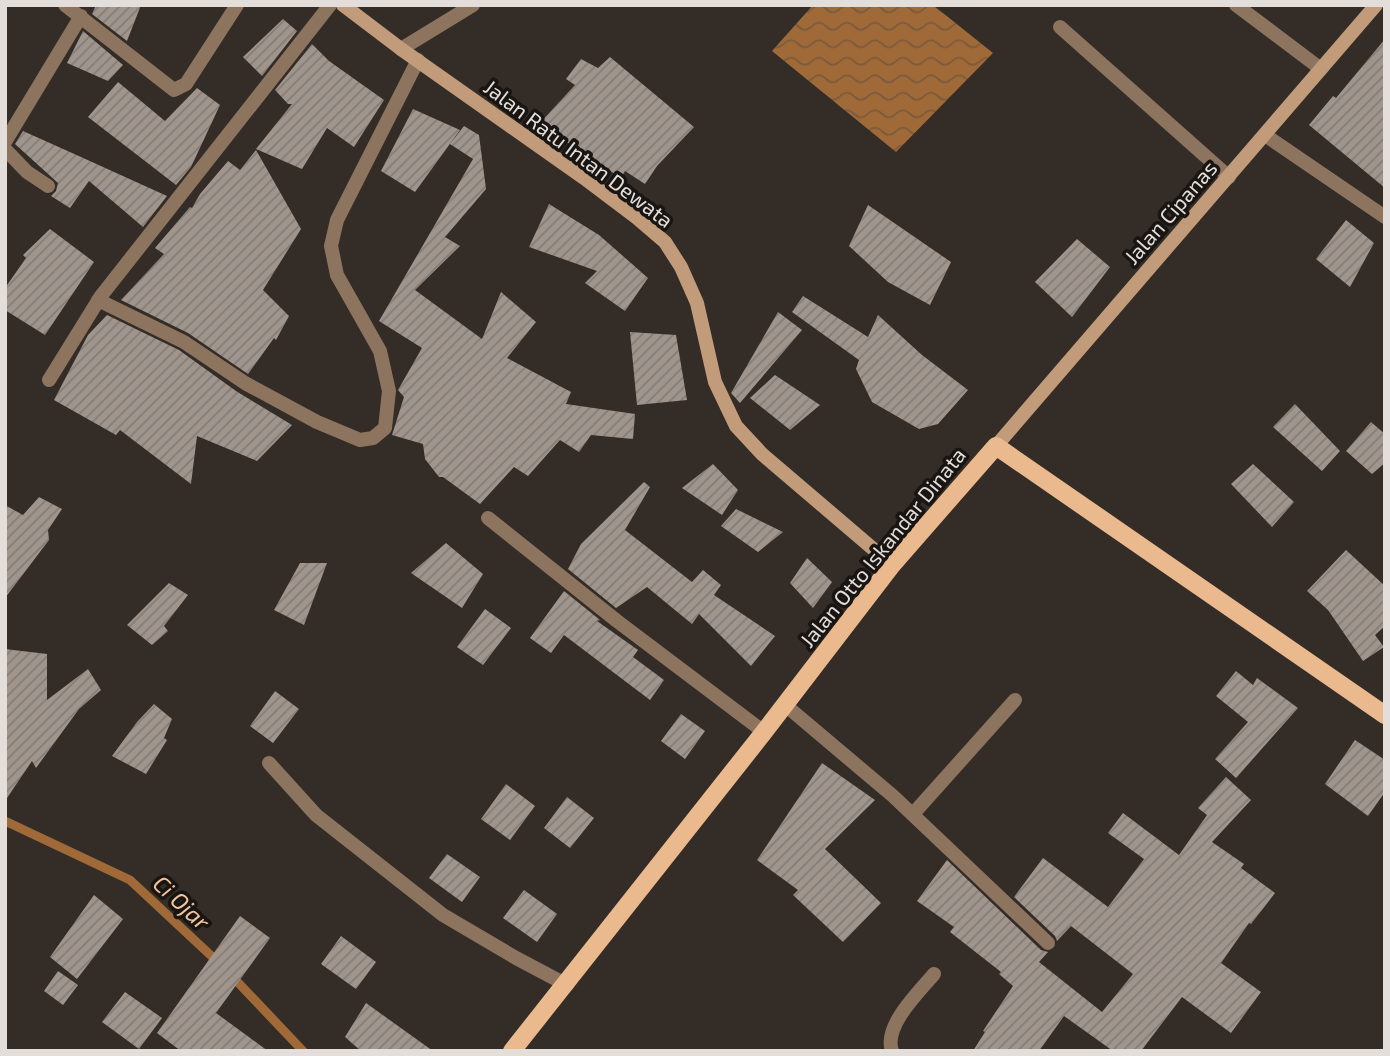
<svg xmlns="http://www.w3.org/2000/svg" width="1390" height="1056" font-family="'Exo 2',sans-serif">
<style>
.water{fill:url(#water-waves)}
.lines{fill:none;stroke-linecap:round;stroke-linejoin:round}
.stream{stroke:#a06a38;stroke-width:9}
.building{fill:url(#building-hatch)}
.street{stroke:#8c745f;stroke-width:14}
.secondary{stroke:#c29b7a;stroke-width:14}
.primary{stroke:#ebb98e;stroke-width:18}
.labels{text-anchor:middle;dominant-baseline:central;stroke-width:7;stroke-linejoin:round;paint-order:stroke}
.street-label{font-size:21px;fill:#e3deda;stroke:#191512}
.water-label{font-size:23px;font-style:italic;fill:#f4c59d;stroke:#191512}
</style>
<defs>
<pattern id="water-waves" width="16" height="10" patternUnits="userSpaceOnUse" patternTransform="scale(1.75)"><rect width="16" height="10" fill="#a06a38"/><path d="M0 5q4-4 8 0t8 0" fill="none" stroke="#7b5a3c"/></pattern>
<pattern id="building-hatch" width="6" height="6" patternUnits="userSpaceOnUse" patternTransform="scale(1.75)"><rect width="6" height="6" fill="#9f958d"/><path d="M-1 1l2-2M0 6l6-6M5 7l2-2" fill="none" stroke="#847c76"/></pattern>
</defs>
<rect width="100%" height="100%" fill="#342c26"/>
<path class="water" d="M813,5H933L993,53L896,152L772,51Z"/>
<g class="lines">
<path class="stream" d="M5,821L130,880L220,964
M230,974L303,1051"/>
</g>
<path class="building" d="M96,5H141L127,41L92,14Z
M283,19L297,31L262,76L243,57Z
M83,31L123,65L108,81L67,63Z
M1385,39V188L1309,125L1333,96L1336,98Z
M312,44L329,61L384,100L354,147L327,128L302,169L256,149L292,104H288L275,90Z
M610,57L694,127L657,166L645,184L625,171L621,178L539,124L575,85L566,79L581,59L598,68Z
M118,82L165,121L197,88L220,105L191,167L176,185L88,117Z
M413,109L460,130L415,192L381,171Z
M464,126L479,135L486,189L445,237L460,246L415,290L482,339L501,292L536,322L507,358L571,392L566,404L635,414L633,439L591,435L579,452L560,440L528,476L514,467L480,504L443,477H439L425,459L423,444L392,435L404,397L398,390L422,348L379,321L473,159L450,144Z
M23,131L81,157L167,196L143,227L89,181L70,208L51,196L56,191L58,183L15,144Z
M256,150L301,229L263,290L289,316L276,340L274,338L248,374L188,333L121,300L164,254L155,248L190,207L192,208L200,194L228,161L240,170Z
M549,204L599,235L648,278L625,311L585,283L597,271L529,247Z
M868,205L951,262L930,305L888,282L849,246Z
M1346,220L1374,243L1350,287L1316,259Z
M50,229L94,262L45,335L5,310V288L26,258L23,255Z
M1077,239L1110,267L1072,317L1035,282Z
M803,296L868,337L878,315L922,355L968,390L938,424L919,429L872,402L856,369L859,360L792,312Z
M778,312L802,330L740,403L731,393Z
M107,315L179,350L236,391L292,425L257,461L197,436L191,484L120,430L116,435L54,400L88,335Z
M630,332L676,335L687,400L637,405Z
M775,375L820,405L790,430L750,398Z
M1295,404L1340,451L1322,471L1273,427Z
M1371,422L1385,434V463L1372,474L1346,451Z
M713,464L738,490L722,515L682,488Z
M1253,464L1294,502L1272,527L1231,484Z
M644,482L650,487L625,530L692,582L703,570L721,585L714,595L775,636L751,666L699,614L692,624L647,587L616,608L568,569L581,544Z
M39,497L62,509L48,530L49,540L5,598V505L23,515Z
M736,509L783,532L758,552L721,526Z
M446,543L483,574L462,608L411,573Z
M1346,550L1385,586V626L1375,635L1384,647L1363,661L1328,610L1307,591Z
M807,558L832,582L813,608L790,583Z
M300,563H327L304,625L274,610Z
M169,583L188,595L164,626L168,631L152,645L127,625Z
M564,591L600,620L597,621L638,650L633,657L664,680L650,700L564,635L551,653L530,638Z
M485,609L511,628L483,665L457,647Z
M5,649L47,654V700L88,669L101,690L79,709L36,768L32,761L5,801Z
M1236,671L1253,685L1257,678L1298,708L1236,778L1215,759L1248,722L1216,696Z
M275,691L299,709L273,743L250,726Z
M154,704L172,719L164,738L167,740L146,774L112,756L137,722Z
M681,714L705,731L685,759L661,741Z
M1355,740L1385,760V792L1368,816L1325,784Z
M822,763L875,800L825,849L881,903L843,942L793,895L798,890L757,860Z
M1226,777L1251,800L1212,842L1244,864L1241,868L1275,893L1251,924L1249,923L1221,963L1261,992L1231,1033L1182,997L1141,1051H1113L1064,1016L1039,1051H973L985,1032L983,1031L1013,986L999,974L1001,972L950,932L954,927L917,901L947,860L1041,950L1048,952L1039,962L1102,1012L1133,974L1071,926L1057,941L1055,936L1014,897L1043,858L1108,907L1144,859L1108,833L1123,813L1179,855L1207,815L1198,808Z
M506,784L535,806L510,840L481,819Z
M567,797L594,818L570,848L544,828Z
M447,854L480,877L462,902L429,878Z
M524,890L557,914L537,942L503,918Z
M94,895L123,919L77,979L50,957Z
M240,916L270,938L216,1013L268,1051H181L157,1033Z
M341,936L376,962L356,989L321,964Z
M58,971L78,985L63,1005L44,991Z
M125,992L162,1018L139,1049L102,1022Z
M366,1003L433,1051H361L345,1037Z"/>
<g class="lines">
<path class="street" d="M65,5L174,90L186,84L237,5
M1236,5L1321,69
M1060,27L1229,177
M401,49L473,5
M1265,135L1385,217
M5,142L81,16
M5,149L27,172L48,186
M98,300L184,342L245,383L317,422L360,440L373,438L385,428L389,391L380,351L337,275L331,246L337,220L418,60
M49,380L101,296L330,5
M488,518L617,621L764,732
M784,704L893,796L1048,943
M269,763L316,815L443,915L516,958L567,985
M913,814L1015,700
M892,1051C883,1026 919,992 934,974"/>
<path class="secondary" d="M343,5L401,49L584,178L637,218L665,242L681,267L697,303L715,382L736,426L762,454L892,565
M996,446L1376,5"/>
<path class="primary" d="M512,1051L764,732L892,565L996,446L1385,715"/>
</g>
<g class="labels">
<g class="street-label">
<text transform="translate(579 153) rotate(37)">Jalan Ratu Intan Dewata</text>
<text transform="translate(1170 212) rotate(-49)">Jalan Cipanas</text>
<text transform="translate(882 547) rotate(-51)">Jalan Otto Iskandar Dinata</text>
</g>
<g class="water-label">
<text transform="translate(182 902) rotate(43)">Ci Ojar</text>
</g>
</g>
<rect width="1390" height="1056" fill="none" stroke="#e3deda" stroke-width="14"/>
</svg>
